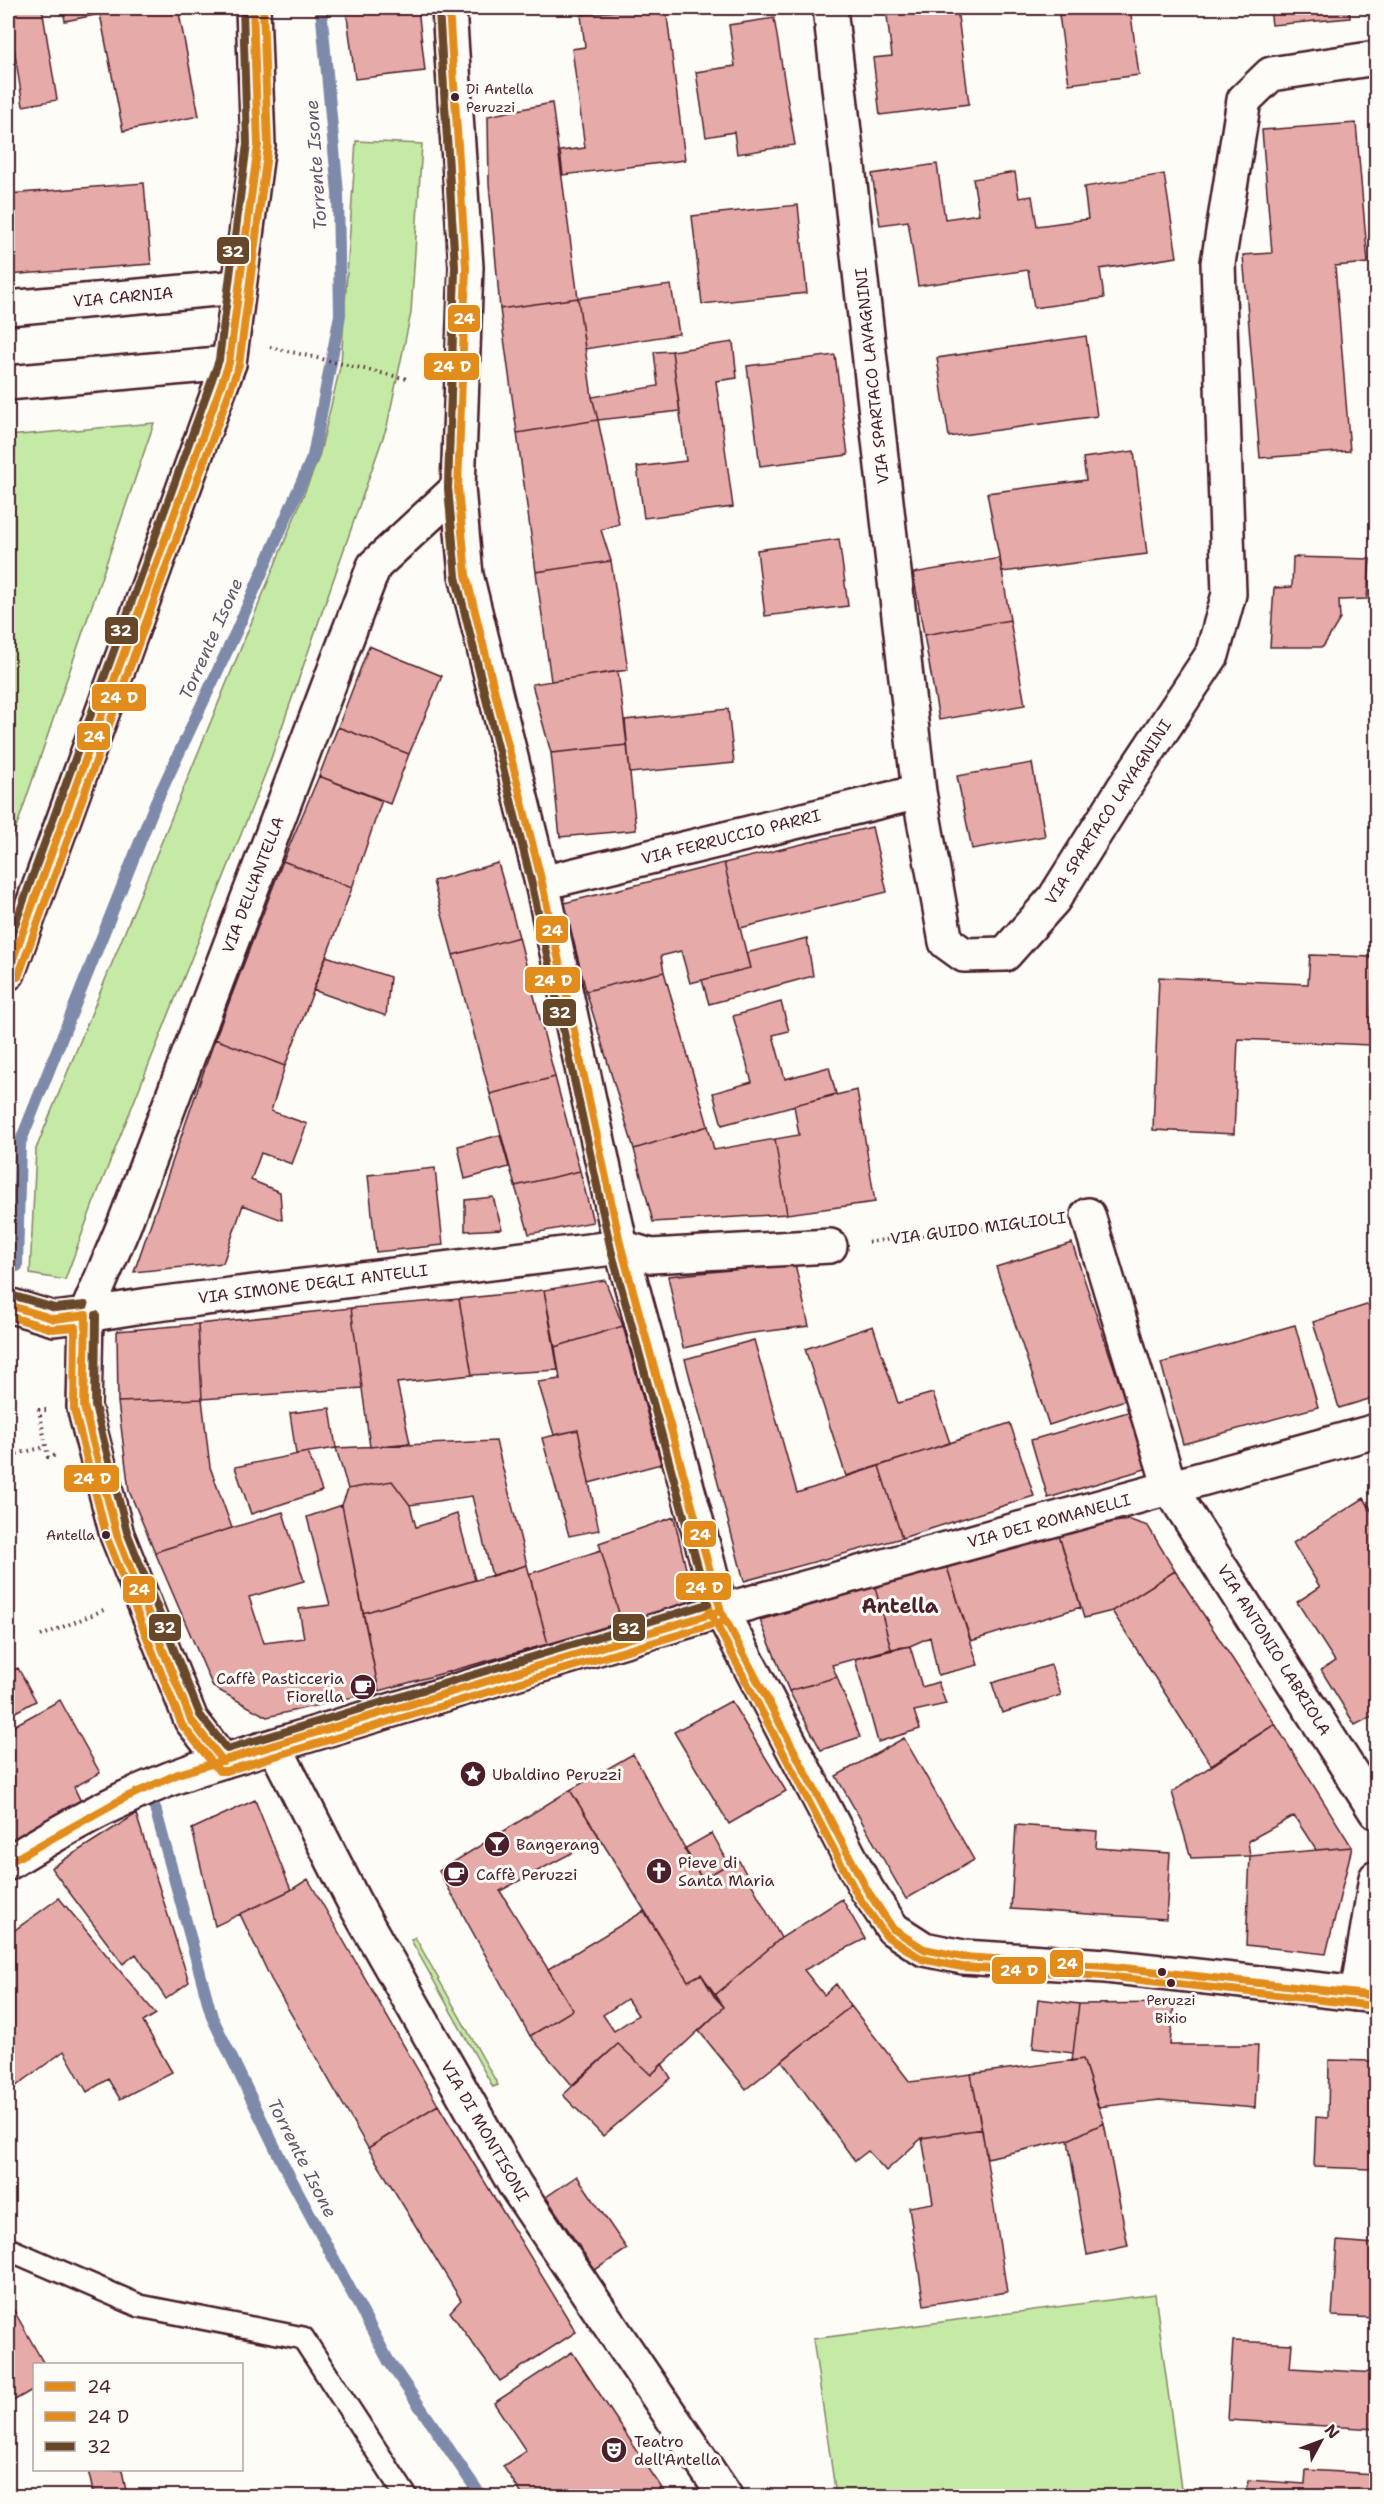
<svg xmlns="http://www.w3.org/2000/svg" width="1384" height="2504" font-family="'Shantell Sans',sans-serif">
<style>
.green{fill:#c4eaa5;stroke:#878468;stroke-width:1.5}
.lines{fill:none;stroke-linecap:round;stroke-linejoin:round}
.stream{stroke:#7e8aaa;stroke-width:12}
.building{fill:#e6aba8;stroke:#4a1f2b;stroke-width:1.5;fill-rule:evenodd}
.service-casing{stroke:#4a1f2b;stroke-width:26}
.minor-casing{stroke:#4a1f2b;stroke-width:38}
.tertiary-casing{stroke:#4a1f2b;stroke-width:38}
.path{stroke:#4a1f2b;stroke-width:4;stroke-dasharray:1.5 4.5;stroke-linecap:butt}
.service{stroke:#fdfcf7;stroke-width:21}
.minor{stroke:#fdfcf7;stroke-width:33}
.tertiary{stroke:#fdfcf7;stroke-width:33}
.bus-1-casing{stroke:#fdfcf7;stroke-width:12}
.bus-2-casing{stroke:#fdfcf7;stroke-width:12}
.bus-3-casing{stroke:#fdfcf7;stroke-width:12}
.bus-1{stroke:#e28c1b;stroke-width:8}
.bus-2{stroke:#e28c1b;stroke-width:8}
.bus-3{stroke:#67472a;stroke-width:8}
.bus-dot{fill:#4a1f2b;stroke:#fdfcf7;stroke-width:2}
.labels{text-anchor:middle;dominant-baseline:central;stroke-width:6;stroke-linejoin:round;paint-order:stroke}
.bus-label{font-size:14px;fill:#4a1f2b;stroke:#fdfcf7;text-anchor:start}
.street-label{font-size:16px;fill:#4a1f2b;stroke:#fdfcf7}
.poi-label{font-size:16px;fill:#4a1f2b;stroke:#fdfcf7;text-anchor:start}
.water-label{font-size:18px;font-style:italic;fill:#64556a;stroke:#fdfcf7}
.quarter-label{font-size:20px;font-weight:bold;fill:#4a1f2b;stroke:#fdfcf7}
.line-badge{stroke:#fdfcf7;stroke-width:2}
.badge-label{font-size:16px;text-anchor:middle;font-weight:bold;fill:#fff}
</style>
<rect width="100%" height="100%" fill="#fdfcf7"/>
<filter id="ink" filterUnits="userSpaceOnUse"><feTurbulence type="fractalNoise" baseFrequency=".0167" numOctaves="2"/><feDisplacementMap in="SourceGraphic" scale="12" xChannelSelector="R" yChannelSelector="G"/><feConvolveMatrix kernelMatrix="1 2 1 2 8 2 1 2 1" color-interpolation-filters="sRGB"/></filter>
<g filter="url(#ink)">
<path class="green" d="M356,141L422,144L411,313L387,426L268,767L93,1204L65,1280L30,1274L36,1149L319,457L341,363Z
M154,423L8,852V436Z
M415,1937L498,2085L493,2087L411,1940Z
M1155,2294L1182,2496H836L813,2339Z"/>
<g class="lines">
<path class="stream" d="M17,1266L20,1143L155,804L236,632L313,456L340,315L338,193L321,8
M155,1808L212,2017L282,2162L388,2360L481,2496"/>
</g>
<path class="building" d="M8,8H42L57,100L23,106Z
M63,8H178L199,116L123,131L100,14L65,21Z
M346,8H418L425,71L355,79Z
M643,8H666L685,160L563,175L560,151L585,148L572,49L585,47L581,15Z
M886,8H957L969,104L880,115L873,58L892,56Z
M1093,8H1130L1139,75L1069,84L1059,15L1093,10Z
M1270,8H1349L1350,18L1272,25Z
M774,18L795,145L737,154L734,132L706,137L696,72L735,66L729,25Z
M552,103L578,298L500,309L489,183L488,116Z
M1356,123L1368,263L1335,266L1350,451L1260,458L1243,255L1272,253L1262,130Z
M937,164L945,219L979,214L973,179L1015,172L1019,198L1032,196L1037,226L1088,219L1084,187L1164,174L1177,257L1100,269L1104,298L1034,308L1028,270L918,286L908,221L880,225L872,174Z
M144,183L151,264L8,275V194Z
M798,205L807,293L702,304L692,216Z
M671,285L679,334L585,349L578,298Z
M578,298L592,397L598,420L517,433L500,309Z
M1086,336L1097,416L949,437L937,358Z
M733,342L737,378L716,381L733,507L644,518L637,467L686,461L672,351Z
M672,351L680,411L598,420L592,397L658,386L654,352Z
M835,355L848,455L760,466L747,366Z
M598,420L619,524L601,530L611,561L536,572L517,433Z
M1134,451L1147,554L1002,572L987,493L1086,480L1083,458Z
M839,539L848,606L765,616L757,550Z
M1293,557L1370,559L1367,599L1339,600L1340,619L1323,647H1270L1274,588L1292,587Z
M1000,558L1010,620L924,635L913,573Z
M611,561L628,670L551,681L536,572Z
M1010,620L1025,705L939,720L924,635Z
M369,646L442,676L409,754L338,727Z
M618,671L627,745L551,753L532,684Z
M728,709L734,763L630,773L625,720Z
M338,727L409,754L390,804L319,776Z
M627,745L636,830L560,837L551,753Z
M1032,763L1045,836L972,849L957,776Z
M319,776L382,800L352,888L283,861Z
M872,827L887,892L740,928L724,863Z
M283,861L352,888L285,1066L215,1039Z
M498,863L519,937L453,955L433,881Z
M724,863L750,968L690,983L681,951L661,956L664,972L586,991L564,903Z
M519,937L555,1077L490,1094L453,955Z
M807,938L813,976L709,1004L702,980L750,968L746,953Z
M1310,955L1374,957L1370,1045L1238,1039L1234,1134L1153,1130L1159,977L1308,984Z
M326,956L390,977L386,1016L313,990Z
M664,972L708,1126L634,1149L586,991Z
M781,1002L789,1031L773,1035L785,1079L829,1067L836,1094L722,1125L713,1093L752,1082L733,1016Z
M215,1039L285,1066L271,1111L307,1124L292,1164L261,1153L251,1180L280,1192L282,1220L243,1205L223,1263L134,1272Z
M555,1077L580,1171L515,1186L490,1094Z
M857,1090L875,1202L787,1214L775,1139L799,1135L794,1105Z
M708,1126L714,1150L775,1139L787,1214L653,1222L634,1149Z
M500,1135L509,1167L465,1179L458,1146Z
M435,1168L443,1245L376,1252L368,1175Z
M580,1171L593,1222L529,1234L515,1186Z
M493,1197L502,1229L465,1231V1200Z
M1072,1243L1125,1400L1049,1425L996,1267Z
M795,1264L809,1326L744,1334L683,1348L668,1276Z
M605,1280L623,1326L555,1347L544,1290Z
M544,1290L558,1370L472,1375L459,1299Z
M459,1299L472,1375L397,1383L410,1443L370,1447L351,1308Z
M1376,1302V1397L1339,1408L1313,1322Z
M351,1308L362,1388L202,1399L198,1324Z
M198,1324L202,1399L118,1402L117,1331Z
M1295,1325L1318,1407L1183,1444L1161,1363Z
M623,1326L661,1464L589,1483L578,1430L554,1435L538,1382L560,1379L555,1347Z
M873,1326L898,1403L933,1393L950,1443L846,1476L805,1349Z
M754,1340L797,1493L879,1466L902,1538L744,1581L685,1359Z
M202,1399L210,1467L232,1528L155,1552L129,1491L118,1402Z
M330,1408L336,1448L296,1454L290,1413Z
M1135,1410L1152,1467L1048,1498L1031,1440Z
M1010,1423L1034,1496L902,1538L879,1466Z
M578,1430L599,1530L569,1536L542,1438Z
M496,1441L527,1565L492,1576L472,1496L410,1505L392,1481L348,1489L336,1448Z
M308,1452L322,1491L251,1514L235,1467Z
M392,1481L410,1505L416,1527L457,1514L475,1580L363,1613L342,1505L348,1489Z
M1364,1498L1376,1518V1563L1374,1565L1376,1570V1714L1355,1725L1321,1670L1335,1661L1297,1602L1320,1587L1293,1543Z
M342,1505L379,1691L267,1717L213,1687L155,1552L283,1512L304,1581L249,1597L264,1643L304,1638L299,1609L330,1605L307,1517Z
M674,1517L694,1603L622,1624L599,1543Z
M1130,1520L1148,1526L1175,1571L1112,1611L1084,1618L1057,1529Z
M1057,1529L1081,1607L971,1641L946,1564Z
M601,1550L622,1624L548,1644L529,1574Z
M946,1564L978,1665L938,1675L930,1637L910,1646L891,1649L875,1587Z
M527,1565L548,1644L379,1691L363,1613Z
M1175,1571L1275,1724L1211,1765L1112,1611Z
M875,1587L891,1649L832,1665L837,1677L789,1691L760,1620Z
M910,1646L922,1687L938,1682L946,1704L914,1711L920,1729L878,1742L855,1659Z
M1051,1665L1061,1695L1002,1713L992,1683Z
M18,1668L36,1701L8,1716V1673Z
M837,1677L860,1737L821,1750L789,1691Z
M60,1700L100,1773L74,1787L82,1804L8,1844V1729Z
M731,1701L786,1791L729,1824L674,1732Z
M1275,1724L1352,1847L1316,1850L1294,1816L1248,1841L1250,1856L1191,1858L1172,1792Z
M904,1738L974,1860L906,1899L836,1776Z
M633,1754L702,1879L738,1859L781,1938L714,1996L701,1974L688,1981L570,1790Z
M570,1790L600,1838L500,1891L573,2010L530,2036L439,1871Z
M255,1800L291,1890L215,1926L192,1829Z
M136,1814L189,1982L166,1999L136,1954L123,1964L51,1868Z
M1016,1825L1097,1831L1096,1848L1170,1853L1166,1919L1011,1909Z
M712,1833L729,1864L702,1879L684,1849Z
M1352,1847L1326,1954L1246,1945L1250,1856Z
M308,1879L438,2105L368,2148L271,1979L240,1914L291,1890Z
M59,1898L156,2014L143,2022L172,2072L120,2099L108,2079L87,2092L64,2051L8,2092V1935Z
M842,1899L865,1939L804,1970L824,1995L836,1984L851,2006L746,2089L699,2031L724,2007L714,1996L781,1938Z
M644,1911L688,1981L701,1974L724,2007L651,2075L618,2044L572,2085L530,2036L573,2010L548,1969ZM627,1999L638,2015L614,2031L603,2015Z
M1038,1999L1079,2004L1073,2053L1033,2048Z
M1174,2003L1170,2045H1258L1255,2108L1160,2100L1098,2107L1083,2059L1072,2061L1079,2004Z
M851,2006L910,2082L971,2074L982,2129L922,2138L886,2171L868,2151L855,2161L782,2061Z
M618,2044L651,2075L662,2064L671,2078L603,2136L563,2095Z
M1374,2050H1376V2155L1371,2154V2169L1314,2167L1316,2117L1328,2118L1329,2060L1374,2061Z
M1083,2059L1104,2123L1068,2140L987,2158L971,2074Z
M438,2105L576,2332L500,2381L450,2312L461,2300L368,2148Z
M1104,2123L1128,2246L1087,2255L1068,2140Z
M982,2129L1007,2292L924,2305L909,2207L933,2203L922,2138Z
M577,2176L627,2249L595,2270L546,2197Z
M1337,2241L1376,2244V2318L1332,2316Z
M8,2300L44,2364H34V2389L8,2404Z
M1233,2341L1292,2344L1290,2368L1376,2373V2429L1228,2420Z
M572,2352L667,2496H523L503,2466L526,2451L494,2403Z
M88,2470H122L127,2496H94Z
M1306,2470L1376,2474V2496H1247L1248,2480L1305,2484Z"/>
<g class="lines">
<defs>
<path id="service" d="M8,2249L140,2306L303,2338L406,2496"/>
<path id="minor" d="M830,8L919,792L946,942L964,955L1005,954L1054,899L1123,789L1212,655L1229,594L1218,263L1244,100L1271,74L1376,58
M8,308L238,287
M8,383L229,363
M542,883L919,792
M1088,1215L1170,1488L1376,1812
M86,1315L124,1225L374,566L458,488
M86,1315L149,1305L621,1247L651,1256L830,1246
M721,1611L1376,1431
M275,1747L354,1902L515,2185L725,2496
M8,1863C76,1821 145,1783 223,1761
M1357,1994L1376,1878"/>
<path id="tertiary" d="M449,8L466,267L458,488L466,575L542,883L621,1247L721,1611L867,1890L893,1929L924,1949L963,1957L1106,1966L1376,1996
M8,973L229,363L258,145L253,8
M8,1305L54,1319L86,1315L84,1407L117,1535L191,1720L223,1761L721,1611"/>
</defs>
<use href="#service" class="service-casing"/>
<use href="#minor" class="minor-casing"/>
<use href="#tertiary" class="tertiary-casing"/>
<path class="path" d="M270,347L407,379
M868,1242L1051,1220
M46,1410H39L48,1457L58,1455
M11,1455L46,1447
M41,1636L106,1609"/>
<use href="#service" class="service"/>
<use href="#minor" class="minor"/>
<use href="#tertiary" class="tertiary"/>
<defs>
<path id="bus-1" d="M449,8L466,267L458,488L466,575L542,883L621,1247L721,1611L867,1890L893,1929L924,1949L963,1957L1106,1966L1376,1996
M8,973L229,363L258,145L253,8
M8,1305L54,1319L86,1315
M86,1315L84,1407L117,1535L191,1720L223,1761
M8,1863L122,1799L178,1774L721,1611"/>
<path id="bus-2" d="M439,9L455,267L448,488L456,578L532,885L611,1250L711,1614L858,1896L886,1936L922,1959L962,1967L1105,1976L1375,2006
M18,977L239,365L268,146L263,8
M8,1316L52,1329L75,1327L74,1409L107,1538L182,1725L219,1771H226L724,1621"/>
<path id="bus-3" d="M8,944L219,360L247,144L243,8
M11,1295L55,1308L85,1305
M96,1315L95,1406L127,1532L200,1715L227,1749L708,1604L611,1250L532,885L456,577L448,488L455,267L439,9"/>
</defs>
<use href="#bus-1" class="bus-1-casing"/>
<use href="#bus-2" class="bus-2-casing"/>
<use href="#bus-3" class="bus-3-casing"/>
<use href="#bus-1" class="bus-1"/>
<use href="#bus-2" class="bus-2"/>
<use href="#bus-3" class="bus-3"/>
</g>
</g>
<defs>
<symbol id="cafe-disc" viewBox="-11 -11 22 22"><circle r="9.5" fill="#4a1f2b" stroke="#fdfcf7"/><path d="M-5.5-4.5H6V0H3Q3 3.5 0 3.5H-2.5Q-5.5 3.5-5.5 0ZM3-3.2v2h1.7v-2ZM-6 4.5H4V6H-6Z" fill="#fff"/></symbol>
<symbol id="sight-disc" viewBox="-11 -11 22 22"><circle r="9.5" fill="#4a1f2b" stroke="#fdfcf7"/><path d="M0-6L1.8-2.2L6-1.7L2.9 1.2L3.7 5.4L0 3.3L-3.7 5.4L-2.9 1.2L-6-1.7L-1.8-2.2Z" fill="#fff"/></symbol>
<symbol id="bar-disc" viewBox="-11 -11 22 22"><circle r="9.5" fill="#4a1f2b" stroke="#fdfcf7"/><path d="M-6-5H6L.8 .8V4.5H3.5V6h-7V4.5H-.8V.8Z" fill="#fff"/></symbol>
<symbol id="church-disc" viewBox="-11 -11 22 22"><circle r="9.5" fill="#4a1f2b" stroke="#fdfcf7"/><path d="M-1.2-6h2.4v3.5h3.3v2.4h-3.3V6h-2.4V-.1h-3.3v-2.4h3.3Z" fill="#fff"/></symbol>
<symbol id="theatre-disc" viewBox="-11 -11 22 22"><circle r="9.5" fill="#4a1f2b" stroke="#fdfcf7"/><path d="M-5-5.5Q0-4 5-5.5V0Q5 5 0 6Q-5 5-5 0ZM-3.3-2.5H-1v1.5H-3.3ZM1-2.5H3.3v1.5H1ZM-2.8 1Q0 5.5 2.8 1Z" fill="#fff"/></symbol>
</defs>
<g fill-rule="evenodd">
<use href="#cafe-disc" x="348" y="1672" width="30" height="30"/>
<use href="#sight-disc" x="458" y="1759" width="30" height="30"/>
<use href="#bar-disc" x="482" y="1829" width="30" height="30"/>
<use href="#church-disc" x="644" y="1856" width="30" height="30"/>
<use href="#cafe-disc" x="441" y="1859" width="30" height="30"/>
<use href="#theatre-disc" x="599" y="2435" width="30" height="30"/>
</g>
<g class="bus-dot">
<circle cx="455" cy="97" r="5"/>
<circle cx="106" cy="1535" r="5"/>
<circle cx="1162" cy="1972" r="5"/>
<circle cx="1171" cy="1983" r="5"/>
</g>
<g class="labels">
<g class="bus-label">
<text x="466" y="89">Di Antella<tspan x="466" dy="18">Peruzzi</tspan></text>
<text x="95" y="1535" text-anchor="end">Antella</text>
<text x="1171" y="2000" text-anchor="middle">Peruzzi<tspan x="1171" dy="18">Bixio</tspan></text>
</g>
<g class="street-label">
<text transform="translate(123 297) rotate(-5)">VIA CARNIA</text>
<text transform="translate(872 376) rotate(-96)">VIA SPARTACO LAVAGNINI</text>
<text transform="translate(1108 812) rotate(-57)">VIA SPARTACO LAVAGNINI</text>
<text transform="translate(731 837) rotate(-14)">VIA FERRUCCIO PARRI</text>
<text transform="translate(253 885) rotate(-69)">VIA DELL'ANTELLA</text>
<text transform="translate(978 1228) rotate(-7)">VIA GUIDO MIGLIOLI</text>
<text transform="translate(313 1284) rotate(-7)">VIA SIMONE DEGLI ANTELLI</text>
<text transform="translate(1049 1521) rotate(-15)">VIA DEI ROMANELLI</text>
<text transform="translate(1274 1650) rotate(58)">VIA ANTONIO LABRIOLA</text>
<text transform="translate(485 2131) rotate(60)">VIA DI MONTISONI</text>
</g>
<g class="poi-label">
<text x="344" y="1678" text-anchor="end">Caffè Pasticceria<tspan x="344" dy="18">Fiorella</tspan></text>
<text x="492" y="1774">Ubaldino Peruzzi</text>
<text x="516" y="1844">Bangerang</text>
<text x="678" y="1862">Pieve di<tspan x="678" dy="18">Santa Maria</tspan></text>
<text x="476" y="1874">Caffè Peruzzi</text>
<text x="634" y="2441">Teatro<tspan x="634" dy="18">dell'Antella</tspan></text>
</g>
<g class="water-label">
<text transform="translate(316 165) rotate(-94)">Torrente Isone</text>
<text transform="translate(211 639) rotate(-66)">Torrente Isone</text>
<text transform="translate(302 2158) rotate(63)">Torrente Isone</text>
</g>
<g class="quarter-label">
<text x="900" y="1606">Antella</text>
</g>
</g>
<g class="line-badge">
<rect x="216" y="236" width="34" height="29" rx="6" fill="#67472a"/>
<rect x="447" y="304" width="34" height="29" rx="6" fill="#e28c1b"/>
<rect x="423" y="352" width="57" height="29" rx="6" fill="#e28c1b"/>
<rect x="104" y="616" width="35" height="29" rx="6" fill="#67472a"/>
<rect x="91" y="683" width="56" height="29" rx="6" fill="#e28c1b"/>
<rect x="76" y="722" width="35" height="29" rx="6" fill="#e28c1b"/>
<rect x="535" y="915" width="34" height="29" rx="6" fill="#e28c1b"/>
<rect x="524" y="966" width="57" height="28" rx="6" fill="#e28c1b"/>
<rect x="542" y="998" width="35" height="29" rx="6" fill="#67472a"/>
<rect x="63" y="1464" width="57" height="29" rx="6" fill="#e28c1b"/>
<rect x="683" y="1520" width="34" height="28" rx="6" fill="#e28c1b"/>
<rect x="675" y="1572" width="57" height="29" rx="6" fill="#e28c1b"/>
<rect x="122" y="1575" width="34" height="29" rx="6" fill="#e28c1b"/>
<rect x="148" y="1613" width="34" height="29" rx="6" fill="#67472a"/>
<rect x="612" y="1613" width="34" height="29" rx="6" fill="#67472a"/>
<rect x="1049" y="1949" width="35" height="29" rx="6" fill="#e28c1b"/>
<rect x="991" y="1956" width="56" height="29" rx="6" fill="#e28c1b"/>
</g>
<g class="badge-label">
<text x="233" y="257">32</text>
<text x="464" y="324">24</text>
<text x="452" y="372">24 D</text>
<text x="121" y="636">32</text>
<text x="119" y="703">24 D</text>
<text x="94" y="742">24</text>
<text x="552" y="936">24</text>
<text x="553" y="986">24 D</text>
<text x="560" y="1018">32</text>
<text x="92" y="1484">24 D</text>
<text x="700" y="1540">24</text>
<text x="704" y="1593">24 D</text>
<text x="139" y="1595">24</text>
<text x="165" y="1633">32</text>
<text x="629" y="1634">32</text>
<text x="1067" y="1969">24</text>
<text x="1019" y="1976">24 D</text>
</g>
<rect width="1384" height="2504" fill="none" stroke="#fdfcf7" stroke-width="30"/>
<rect x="15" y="15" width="1354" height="2474" fill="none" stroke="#4a1f2b" stroke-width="2" filter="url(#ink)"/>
<rect x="33" y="2363" width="210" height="108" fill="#fdfcf7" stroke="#b5a4a5" stroke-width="1.5"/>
<rect x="45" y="2382" width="30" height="9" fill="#e28c1b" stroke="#b5a4a5" stroke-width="1.5"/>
<text x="87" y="2393" font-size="18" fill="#4a1f2b">24</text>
<rect x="45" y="2412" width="30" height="9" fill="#e28c1b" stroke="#b5a4a5" stroke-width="1.5"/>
<text x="87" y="2423" font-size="18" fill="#4a1f2b">24 D</text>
<rect x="45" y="2442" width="30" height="9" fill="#67472a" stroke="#b5a4a5" stroke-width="1.5"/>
<text x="87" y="2453" font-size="18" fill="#4a1f2b">32</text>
<g transform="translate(1321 2441) rotate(49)" stroke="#fdfcf7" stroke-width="4.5" paint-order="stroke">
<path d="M0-4.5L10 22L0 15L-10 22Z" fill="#4a1f2b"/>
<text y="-9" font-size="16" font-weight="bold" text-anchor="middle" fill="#4a1f2b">N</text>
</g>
</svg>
